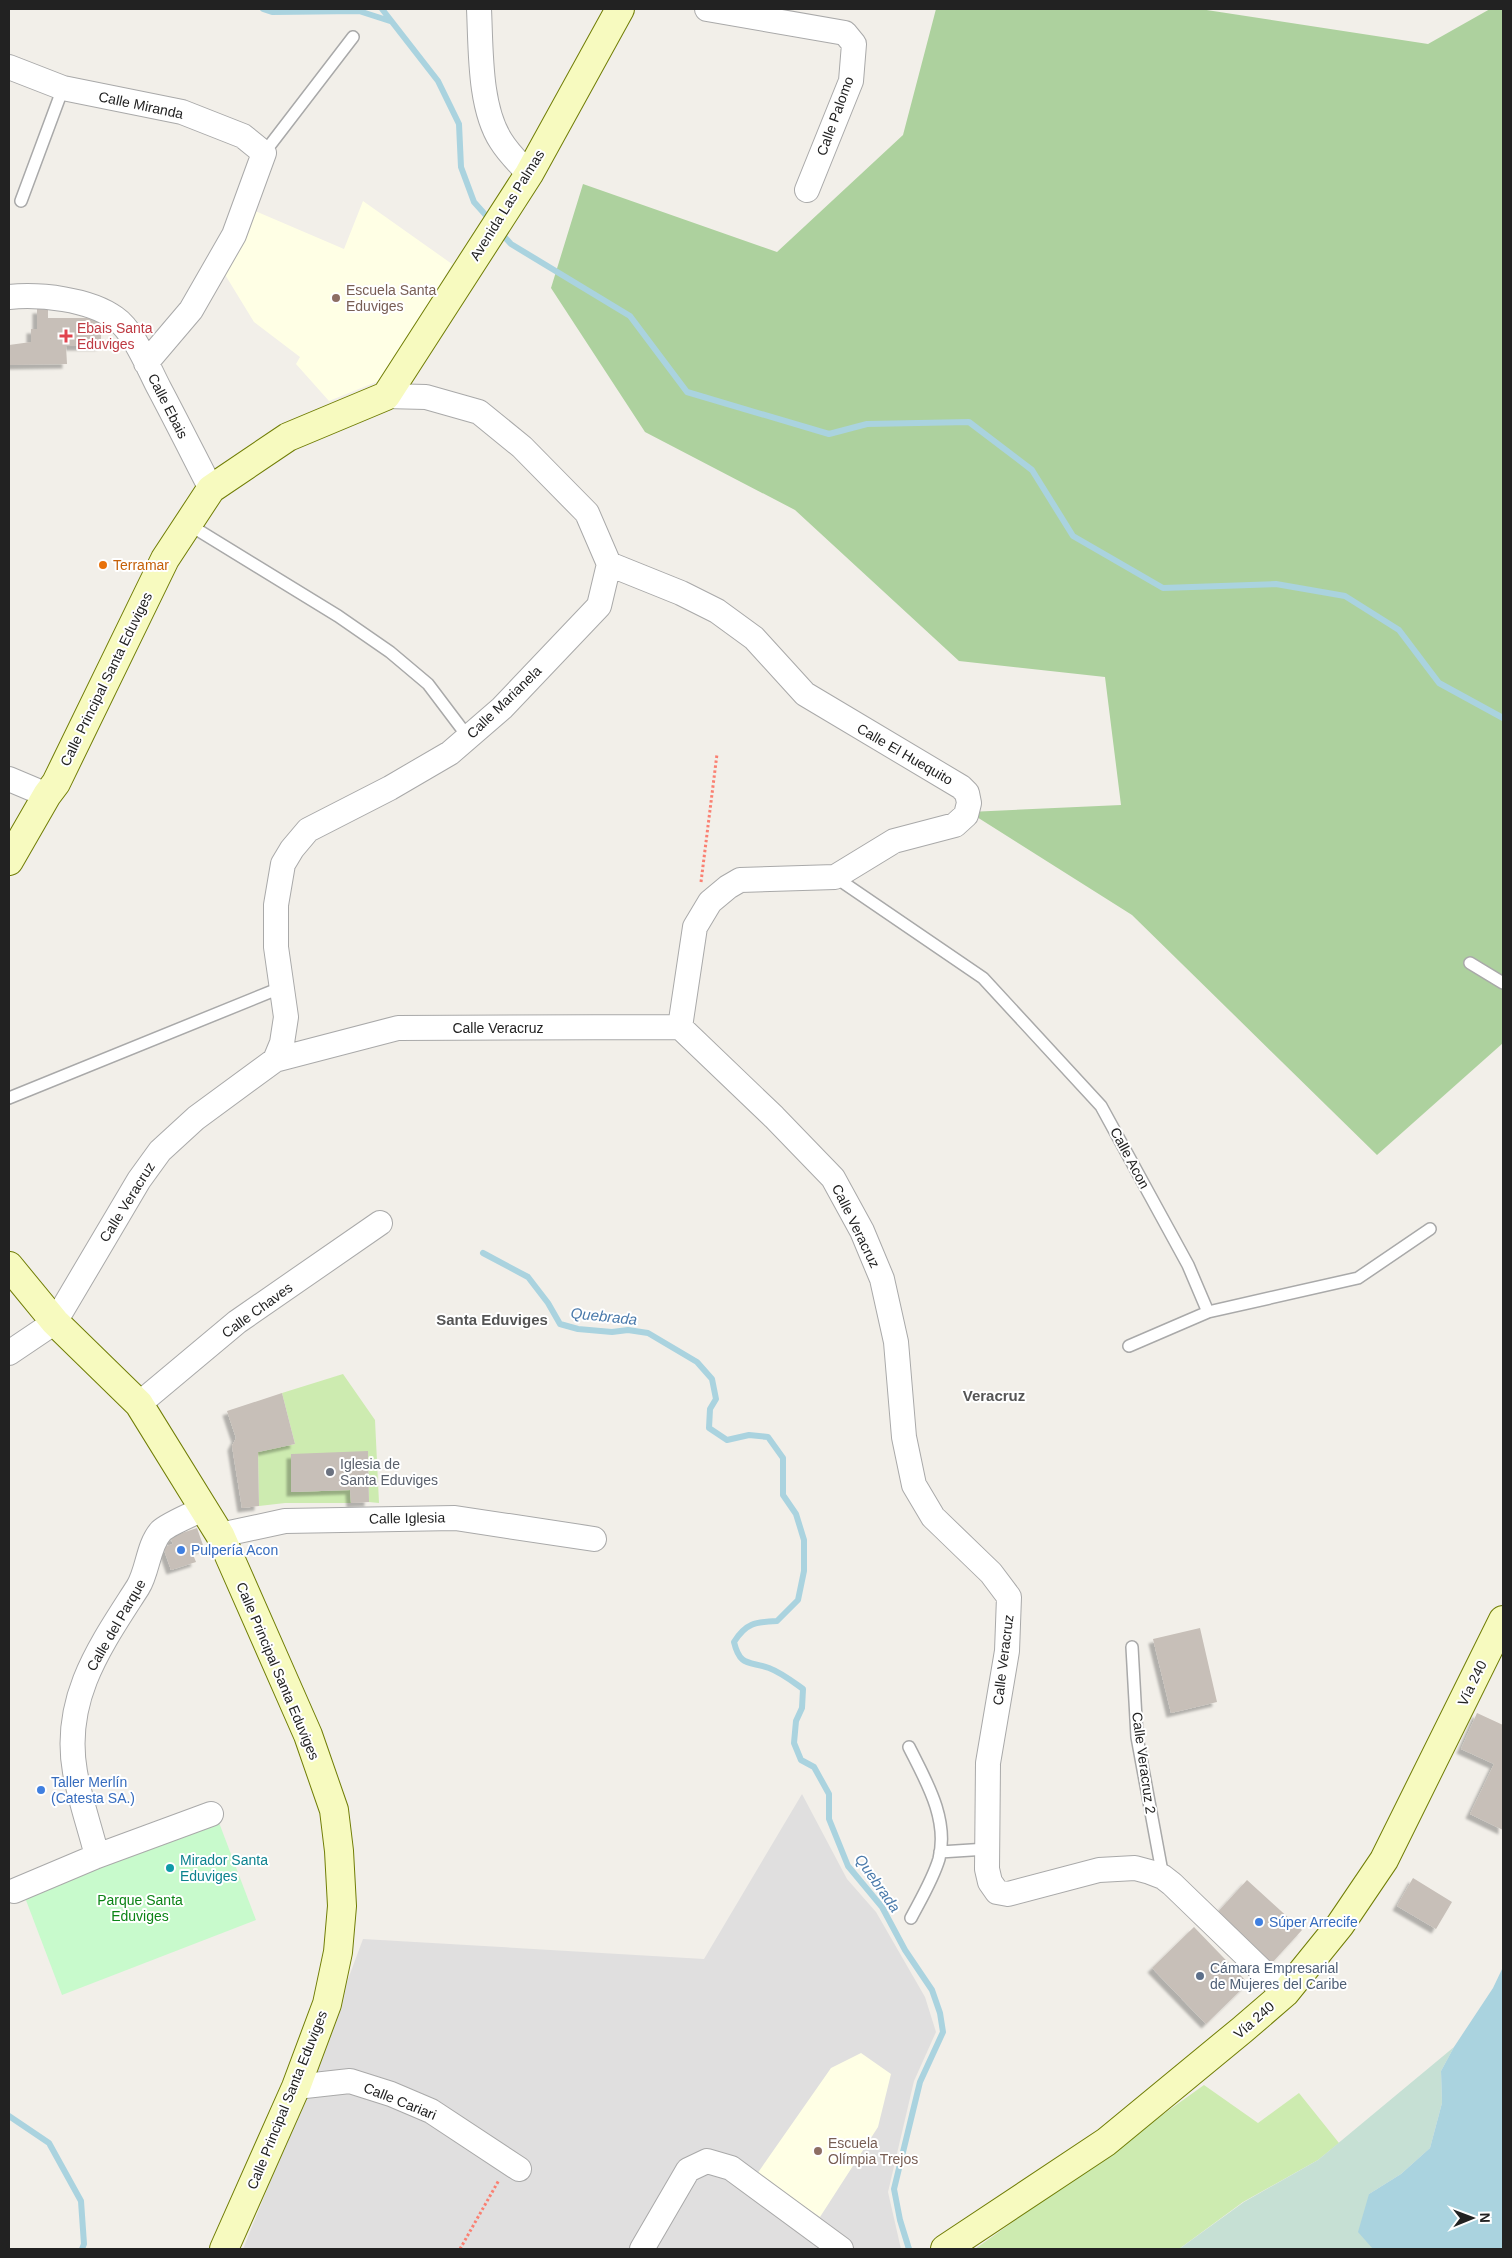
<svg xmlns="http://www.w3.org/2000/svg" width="1512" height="2258" font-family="Helvetica,sans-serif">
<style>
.residential{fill:#e0dfdf}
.education{fill:#ffffe5}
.grass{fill:#cdebb0}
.forest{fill:#add19e}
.wetland{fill:#c6e0d4}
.park{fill:#c8facc}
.water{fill:#aad3df}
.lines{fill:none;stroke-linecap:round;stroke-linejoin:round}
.stream{stroke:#aad3df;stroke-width:6}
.building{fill:#c7bfb8;filter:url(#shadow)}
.lane-casing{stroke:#a9a9a9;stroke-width:14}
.street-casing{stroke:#a9a9a9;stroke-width:26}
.secondary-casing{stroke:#707d05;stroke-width:30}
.path{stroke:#fa8072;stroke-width:3;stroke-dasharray:2.5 2.5;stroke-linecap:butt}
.lane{stroke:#fff;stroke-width:11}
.street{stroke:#fff;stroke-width:24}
.secondary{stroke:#f7fabf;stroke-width:28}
.education-dot{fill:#8d6e63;stroke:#fff;stroke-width:2}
.health-dot{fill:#e0444e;stroke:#fff;stroke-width:2}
.food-dot{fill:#e8710a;stroke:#fff;stroke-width:2}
.worship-dot{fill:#6b7280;stroke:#fff;stroke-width:2}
.shop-dot{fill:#3f7fe0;stroke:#fff;stroke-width:2}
.culture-dot{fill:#0f9aa8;stroke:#fff;stroke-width:2}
.service-dot{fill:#5c6f8a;stroke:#fff;stroke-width:2}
.labels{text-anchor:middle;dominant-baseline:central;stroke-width:4;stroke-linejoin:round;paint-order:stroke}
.street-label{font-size:14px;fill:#222;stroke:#fff}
.education-label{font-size:14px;fill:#785e54;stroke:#fff;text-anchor:start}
.health-label{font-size:14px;fill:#be3a42;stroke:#fff;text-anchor:start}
.food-label{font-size:14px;fill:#c56008;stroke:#fff;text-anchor:start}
.worship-label{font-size:14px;fill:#5b616d;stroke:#fff;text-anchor:start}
.shop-label{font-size:14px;fill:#366cbe;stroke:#fff;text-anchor:start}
.culture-label{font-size:14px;fill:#0d838f;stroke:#fff;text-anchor:start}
.park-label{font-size:14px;fill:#0c8416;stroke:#fff}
.service-label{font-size:14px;fill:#4e5e75;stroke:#fff;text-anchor:start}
.water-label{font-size:15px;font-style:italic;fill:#4a7aab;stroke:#fff}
.neighbourhood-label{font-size:15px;font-weight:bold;fill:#555;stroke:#fff}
</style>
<defs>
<filter id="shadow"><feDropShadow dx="-4.5" dy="4.5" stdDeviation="1" flood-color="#0004"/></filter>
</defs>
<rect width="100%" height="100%" fill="#f2efe9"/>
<path class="residential" d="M802,1794L847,1879L876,1912L925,1997L936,2032L914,2081L888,2192L901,2249H243L298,2113L363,1939L704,1959Z"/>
<path class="education" d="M363,201L452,264L386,378L329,401L296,364L300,357L254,322L224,273L253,210L344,249Z
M861,2053L891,2074L878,2127L820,2217L757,2174L831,2068Z"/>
<path class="grass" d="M343,1374L375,1420L379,1503L369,1502L368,1452L291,1455V1492L350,1490L351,1503H285L259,1506L258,1452L295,1444L282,1393Z
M1204,2085L1258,2123L1299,2093L1339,2143L1318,2160L1243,2202L1179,2249H975Z"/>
<path class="forest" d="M936,9H1200L1428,44L1490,9H1503V1043L1377,1155L1132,915L969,812L1121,805L1105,677L959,661L795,510L645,432L551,288L583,184L777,252L903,135Z"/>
<path class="wetland" d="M1454,2047L1441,2071L1442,2103L1430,2148L1401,2174L1369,2194L1373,2249H1179L1244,2202L1318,2160Z"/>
<path class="park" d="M218,1820L256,1920L62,1995L24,1895Z"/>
<path class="water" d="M1503,1967V2249H1373L1358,2232L1369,2194L1401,2174L1430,2148L1442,2103L1441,2071L1454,2047L1493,1988Z"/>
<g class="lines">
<path class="stream" d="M263,9L272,12L359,11L390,21
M382,9L438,81L459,124L461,167L474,202L491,221
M499,231L511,244L630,316L687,392L829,434L867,424L969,422L1032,470L1073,536L1163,588L1276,584L1345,596L1399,630L1439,683L1503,718
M483,1253L528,1277L548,1303L560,1324L578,1329L612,1332L628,1330L648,1333L697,1362L712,1379L716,1399L710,1409L709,1428L727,1440L749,1435L768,1437L783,1458V1495L796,1514L804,1540V1571L798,1600L777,1621C755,1622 746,1623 734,1642C740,1667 749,1661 769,1668C782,1673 792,1681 803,1689L802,1708L796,1721L794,1743L801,1760L814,1767L829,1794V1819L848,1866L882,1907L905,1950L932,1990L940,2013L943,2032L920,2082L894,2189L900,2220L909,2249
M9,2116L49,2143L81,2201L84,2244L82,2249"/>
</g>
<path class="building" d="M37,309H48V318H101V346H66L67,364L9,365V345L31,342V329H37Z
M282,1393L295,1444L258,1452L259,1506L242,1508L232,1446L236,1438L227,1411Z
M368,1451L369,1502L351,1503L350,1490L291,1492V1454Z
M197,1528L204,1548L192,1552L196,1562L171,1570L163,1547L173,1544L170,1537Z
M1200,1628L1217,1702L1171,1713L1153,1639Z
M1477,1713L1503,1725V1830L1470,1814L1494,1764L1461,1749Z
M1413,1878L1452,1902L1436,1929L1397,1906Z
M1247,1880L1302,1930L1270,1965L1216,1914Z
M1194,1927L1248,1983L1206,2024L1152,1968Z"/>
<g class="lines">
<defs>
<path id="lane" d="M264,153L353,37
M21,201L63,88
M188,524L338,616L390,652L428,684L468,737
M835,877L983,978L1101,1106L1188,1265L1208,1312L1358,1278L1430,1229
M1470,963L1503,983
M9,1098L280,988
M1129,1346L1208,1312
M1132,1647L1137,1737L1163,1877
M909,1747C926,1781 949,1819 939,1859C933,1879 921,1899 911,1918
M940,1852L987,1849"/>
<path id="street" d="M479,9C481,49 479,107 501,141C509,154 519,163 529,174
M707,9L845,33L854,44L851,81L807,190
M9,67L63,88L182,112L243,136L264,153L234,235L191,310L146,363
M9,297C40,294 89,299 115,318C134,331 148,367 159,388C177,422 194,456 211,489
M609,564L681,593L717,611L754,638L805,694L961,787L967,793L969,803L966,815L955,825L894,841L835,877L740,880L728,887L710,902L695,927L680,1027
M9,779L47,795
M275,1060L282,1043L286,1017L276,947V905L283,864L292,849L308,830L390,788L450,753L502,708L599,606L609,564L587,513L522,447L479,412L426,397L386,396
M9,1353L55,1322L139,1180L160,1151L196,1118L275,1060L398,1028L680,1027L774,1117L833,1178L862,1231L882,1279L896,1342L904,1437L914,1485L933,1517L991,1573L1009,1597L1007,1651L988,1763L987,1869L990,1882L997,1892L1008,1894L1099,1870L1135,1868L1150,1872L1163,1877L1172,1884L1285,1993
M139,1404L237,1322L380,1223
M205,1508C195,1513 168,1524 161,1531C148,1545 148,1571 138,1587C101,1645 62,1698 75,1772C80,1800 90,1828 97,1856L211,1814
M220,1535L285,1521L455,1518L594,1539
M14,1891L97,1856
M296,2087L350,2081L391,2094L431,2111L519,2169
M642,2249L688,2170L707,2161L731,2168L841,2249"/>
<path id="secondary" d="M9,861L47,795L56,783L165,559L211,489L288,437L386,396L529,174L620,9
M9,1266L55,1322L139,1404L220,1535L308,1735L334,1810L339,1851L342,1906L338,1952L327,2004L296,2087L224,2249
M945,2249L1106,2142L1242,2030L1285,1993L1340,1925L1384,1860L1503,1620"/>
</defs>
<use href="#lane" class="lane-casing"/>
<use href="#street" class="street-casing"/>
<use href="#secondary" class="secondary-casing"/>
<path class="path" d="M701,882L717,754
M460,2249L499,2180"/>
<use href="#lane" class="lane"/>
<use href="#street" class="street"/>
<use href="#secondary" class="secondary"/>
</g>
<g class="education-dot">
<circle cx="336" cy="298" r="5"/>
<circle cx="818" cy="2151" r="5"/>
</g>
<path class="health-dot" d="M63.5 328.5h5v5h5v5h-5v5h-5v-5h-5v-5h5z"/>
<circle class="food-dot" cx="103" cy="565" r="5"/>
<circle class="worship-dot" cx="330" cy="1472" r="5"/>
<g class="shop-dot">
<circle cx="181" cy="1550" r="5"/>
<circle cx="41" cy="1790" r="5"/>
<circle cx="1259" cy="1922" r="5"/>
</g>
<circle class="culture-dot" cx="170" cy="1868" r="5"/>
<circle class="service-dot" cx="1200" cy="1976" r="5"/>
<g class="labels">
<g class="street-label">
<text transform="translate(141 105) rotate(12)">Calle Miranda</text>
<text transform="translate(835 116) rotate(-70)">Calle Palomo</text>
<text transform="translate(507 205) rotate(-58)">Avenida Las Palmas</text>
<text transform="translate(168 406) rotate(63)">Calle Ebais</text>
<text transform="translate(106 679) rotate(-64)">Calle Principal Santa Eduviges</text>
<text transform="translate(504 702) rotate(-44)">Calle Marianela</text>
<text transform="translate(905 754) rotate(30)">Calle El Huequito</text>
<text x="498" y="1028">Calle Veracruz</text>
<text transform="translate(1130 1158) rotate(62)">Calle Acon</text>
<text transform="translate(127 1202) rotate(-58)">Calle Veracruz</text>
<text transform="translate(856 1226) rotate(64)">Calle Veracruz</text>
<text transform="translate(257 1310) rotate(-36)">Calle Chaves</text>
<text transform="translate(407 1518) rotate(-1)">Calle Iglesia</text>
<text transform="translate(116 1625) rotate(-60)">Calle del Parque</text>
<text transform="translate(1003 1660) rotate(-83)">Calle Veracruz</text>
<text transform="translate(278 1671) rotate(67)">Calle Principal Santa Eduviges</text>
<text transform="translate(1472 1683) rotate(-64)">Vía 240</text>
<text transform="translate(1144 1763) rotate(82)">Calle Veracruz 2</text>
<text transform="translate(1254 2020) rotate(-41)">Vía 240</text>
<text transform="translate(287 2100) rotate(-68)">Calle Principal Santa Eduviges</text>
<text transform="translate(400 2101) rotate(22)">Calle Cariari</text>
</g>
<g class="education-label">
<text x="346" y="290">Escuela Santa<tspan x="346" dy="16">Eduviges</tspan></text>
<text x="828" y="2143">Escuela<tspan x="828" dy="16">Olímpia Trejos</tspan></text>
</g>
<g class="health-label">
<text x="77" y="328">Ebais Santa<tspan x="77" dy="16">Eduviges</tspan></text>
</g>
<g class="food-label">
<text x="113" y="565">Terramar</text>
</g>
<g class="worship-label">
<text x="340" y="1464">Iglesia de<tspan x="340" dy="16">Santa Eduviges</tspan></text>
</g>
<g class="shop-label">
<text x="191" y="1550">Pulpería Acon</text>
<text x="51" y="1782">Taller Merlín<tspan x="51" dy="16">(Catesta SA.)</tspan></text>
<text x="1269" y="1922">Súper Arrecife</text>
</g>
<g class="culture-label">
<text x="180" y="1860">Mirador Santa<tspan x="180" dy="16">Eduviges</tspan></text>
</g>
<g class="park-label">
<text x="140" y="1900">Parque Santa<tspan x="140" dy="16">Eduviges</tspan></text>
</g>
<g class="service-label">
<text x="1210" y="1968">Cámara Empresarial<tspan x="1210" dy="16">de Mujeres del Caribe</tspan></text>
</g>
<g class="water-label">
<text transform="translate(604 1316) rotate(6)">Quebrada</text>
<text transform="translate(878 1883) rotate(55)">Quebrada</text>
</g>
<g class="neighbourhood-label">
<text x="492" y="1319">Santa Eduviges</text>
<text x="994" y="1395">Veracruz</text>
</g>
</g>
<rect width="1512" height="2258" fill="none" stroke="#222222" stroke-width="20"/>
<g transform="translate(1472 2218) rotate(89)" stroke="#ffffff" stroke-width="4" paint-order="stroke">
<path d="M0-4L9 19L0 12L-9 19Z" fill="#222222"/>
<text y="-8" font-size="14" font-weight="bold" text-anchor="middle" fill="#222222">N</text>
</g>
</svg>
